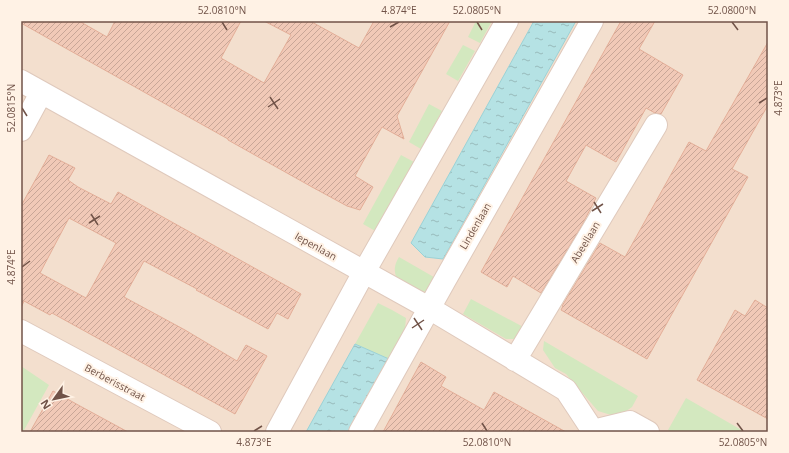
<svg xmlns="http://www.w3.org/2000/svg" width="789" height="453" font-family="'Open Sans',sans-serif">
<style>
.residential{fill:#f3dfce}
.green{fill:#d3e8bf}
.water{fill:url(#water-ripples);stroke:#9bd2d6}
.building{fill:url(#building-hatch);stroke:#e3ae98;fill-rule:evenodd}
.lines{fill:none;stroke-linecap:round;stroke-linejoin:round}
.street-casing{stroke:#dfc9bc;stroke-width:24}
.street{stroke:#fff;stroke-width:22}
.ticks{fill:none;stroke:#715348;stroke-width:1.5}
.labels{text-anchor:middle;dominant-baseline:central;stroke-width:4;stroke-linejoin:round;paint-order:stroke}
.street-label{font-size:10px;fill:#715348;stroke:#fff2e5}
.neatline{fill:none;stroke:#715348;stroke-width:1.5}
.ticks-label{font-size:10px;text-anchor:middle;fill:#715348}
</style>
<defs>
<pattern id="water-ripples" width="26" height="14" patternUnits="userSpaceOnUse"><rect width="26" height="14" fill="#b5e2e4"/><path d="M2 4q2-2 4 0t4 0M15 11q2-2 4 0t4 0" fill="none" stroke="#98babb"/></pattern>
<pattern id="building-hatch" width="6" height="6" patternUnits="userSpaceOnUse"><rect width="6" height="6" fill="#f1c9b7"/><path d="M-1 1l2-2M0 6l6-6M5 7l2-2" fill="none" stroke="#c8a697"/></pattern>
</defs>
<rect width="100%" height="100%" fill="#fceedf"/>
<path class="residential" d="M21,21H768V432H21Z"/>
<path class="green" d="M476,21H492L480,43L468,37Z
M463,45L475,51L458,81L446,74Z
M429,104L442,111L421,149L409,142Z
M401,155L414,162L377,232L363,224Z
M399,257L439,280C427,300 413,291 398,282C394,272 393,267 399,257Z
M471,299L527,329L516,339H506L463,314Z
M378,303L392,310L406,318L405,329L389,359L355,344Z
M544,341L638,396L632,407L622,414L611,415L598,411L566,374L555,368L543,350Z
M21,366L49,385L23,432H21Z
M686,398L745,432H671L668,430Z"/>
<path class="water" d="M534,21H576L443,259L425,257L411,243Z
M355,344L389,359L348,432H306Z"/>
<path class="building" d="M21,21H79L107,37L115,21H241L221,58L264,83L291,35L264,21H310L359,48L374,21H450L397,116L404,139L382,127L355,176L373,187L360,210L347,206L312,187L228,140V139L60,45L21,23Z
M621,21H655L639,49L683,75L661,114L655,113L646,108L616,162L586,145L566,181L596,198L582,225L541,293L513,276L507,287L481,272Z
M768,42V105L732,169L748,177L647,359L561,310L563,306H562L600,243L625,257L689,142L706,151Z
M49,155L75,168L68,180L78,187L111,204L118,192L301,294L288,319L277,313L268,329L196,290L197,289L144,261L124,297L185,330L237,361L246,345L267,356L235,414L52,313L50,315L24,301L21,308V206ZM69,218L116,243L86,298L40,273Z
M755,300L768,308V419L697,380L735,310L745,316Z
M421,362L446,377L441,386L484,410L494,392L566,432H383Z
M53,391L80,406L128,432H30Z"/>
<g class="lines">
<defs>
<path id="street" d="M21,81L429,308L566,390L593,431
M21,130L41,93
M21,331L210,432
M515,360L656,125
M593,431L630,422L648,432
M277,432L364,272L507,21
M360,432L445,280L592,21"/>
</defs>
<use href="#street" class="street-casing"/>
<use href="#street" class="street"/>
</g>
<path class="ticks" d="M222,22L227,30M477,22L482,30M732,22L738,30M390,27L399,22M270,97L278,109M759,103L767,98M268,107L280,99M22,108L27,116M594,202L601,213M592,211L603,204M91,214L98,225M89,223L100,216M22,267L30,261M414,318L422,330M412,328L424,320M482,423L487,431M737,423L743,431M254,431L262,426"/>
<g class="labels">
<g class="street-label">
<text transform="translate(475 226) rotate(-60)">Lindenlaan</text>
<text transform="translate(585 242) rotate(-59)">Abeellaan</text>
<text transform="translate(316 246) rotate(29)">Iepenlaan</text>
<text transform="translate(115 382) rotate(28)">Berberisstraat</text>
</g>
</g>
<rect width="789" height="453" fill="none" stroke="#fff2e5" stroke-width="44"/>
<g transform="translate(54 399) rotate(237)" stroke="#fff2e5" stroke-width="3" paint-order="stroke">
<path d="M0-3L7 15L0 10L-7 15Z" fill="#715348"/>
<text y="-6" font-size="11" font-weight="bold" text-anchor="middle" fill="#715348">N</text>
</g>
<rect x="22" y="22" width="745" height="409" class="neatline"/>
<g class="ticks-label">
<text x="222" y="14">52.0810°N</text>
<text x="399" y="14">4.874°E</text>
<text x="477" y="14">52.0805°N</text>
<text x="732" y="14">52.0800°N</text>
<text transform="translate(778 98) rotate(-90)" y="4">4.873°E</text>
<text transform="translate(11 108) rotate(-90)" y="4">52.0815°N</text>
<text transform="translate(11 267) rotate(-90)" y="4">4.874°E</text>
<text x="254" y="446">4.873°E</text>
<text x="487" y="446">52.0810°N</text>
<text x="743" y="446">52.0805°N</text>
</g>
</svg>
